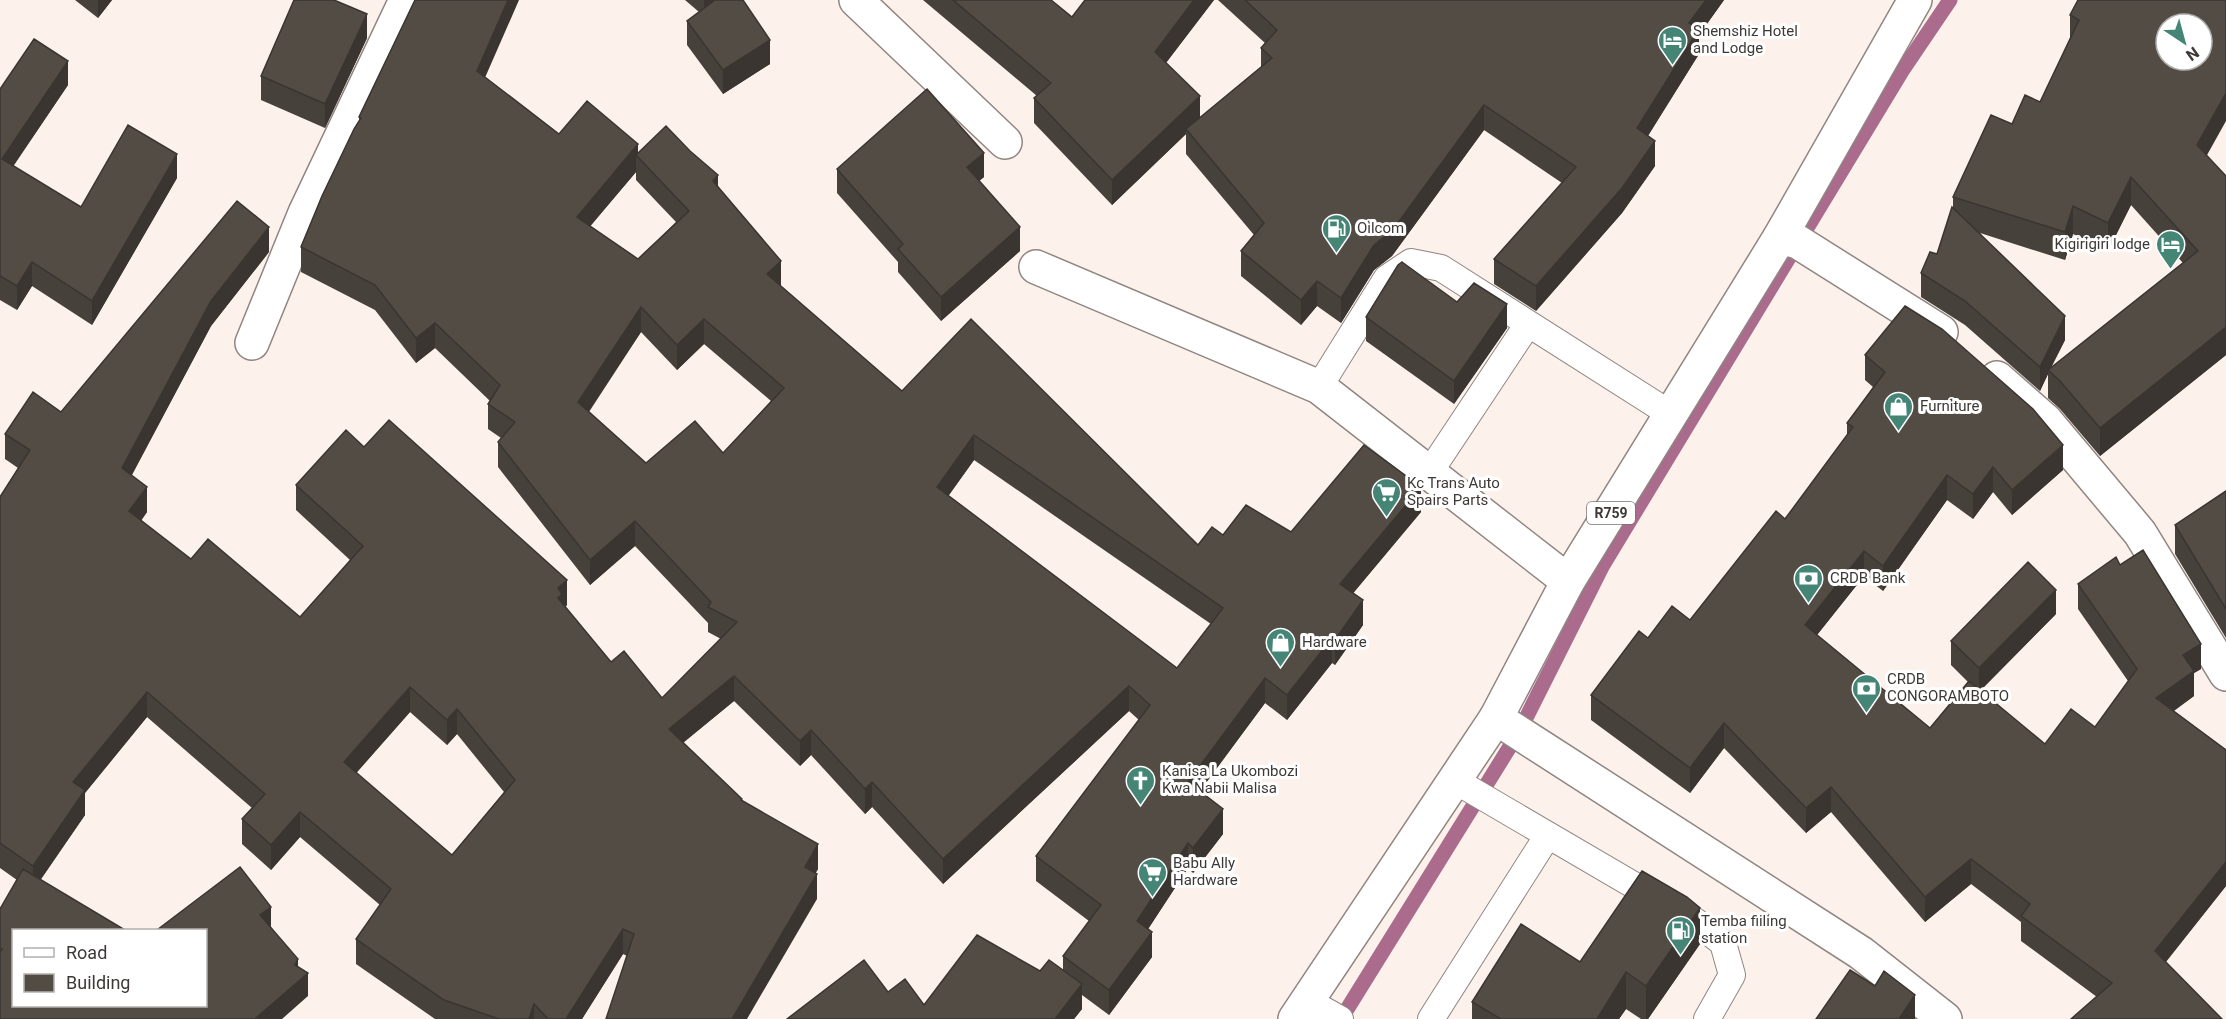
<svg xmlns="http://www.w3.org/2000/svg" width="2226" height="1019" font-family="Roboto,sans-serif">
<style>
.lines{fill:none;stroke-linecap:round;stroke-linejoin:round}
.stream{stroke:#aa6b8d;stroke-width:15}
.lane-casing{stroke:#908581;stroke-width:28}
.street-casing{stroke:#908581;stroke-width:36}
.primary-casing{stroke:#908581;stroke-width:36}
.lane{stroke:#fff;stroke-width:26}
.street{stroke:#fff;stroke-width:33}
.primary{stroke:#fff;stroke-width:33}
.wall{fill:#47413b;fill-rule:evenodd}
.shaded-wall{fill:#3a3530}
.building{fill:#534c45;stroke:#3a3530;stroke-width:1.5;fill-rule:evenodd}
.labels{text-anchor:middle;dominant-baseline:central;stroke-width:6;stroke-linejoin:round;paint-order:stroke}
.shield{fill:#fff;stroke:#787473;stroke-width:1.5}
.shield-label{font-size:14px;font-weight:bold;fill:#3e3937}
.poi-label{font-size:15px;fill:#3e3937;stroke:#fff;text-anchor:start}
</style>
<rect width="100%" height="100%" fill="#fdf1ec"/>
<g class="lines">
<path class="stream" d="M1341,1019L1519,732L1603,565L1902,71L1950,0"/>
<defs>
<path id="lane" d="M1319,387L1387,278L1411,262L1441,268L1672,415
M1429,473L1528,324
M1454,780L1695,921L1723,943L1732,975L1707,1019
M1306,1000L1340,1019
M1431,1019L1548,835"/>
<path id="street" d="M856,0L1005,142
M1780,237L1798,242L1941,332
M1036,267L1319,387L1568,581
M252,343L305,213L406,0
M1997,378L2046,421L2140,533L2226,674
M1496,718L1861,953L1945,1019"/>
<path id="primary" d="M1295,1019L1496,718L1568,581L1780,237L1915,0"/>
</defs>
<use href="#lane" class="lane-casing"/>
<use href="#street" class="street-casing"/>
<use href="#primary" class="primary-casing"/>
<use href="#lane" class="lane"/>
<use href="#street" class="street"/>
<use href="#primary" class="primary"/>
</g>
<path class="wall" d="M75,0H112L98,18Z
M685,0H743L770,64L723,94L687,45V21L699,12Z
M923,0H1051L1072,17L1085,0H1214L1166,63L1200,118L1261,67V48L1265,43L1218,0H1724L1699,35V54L1648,136L1655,166L1622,213L1536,311L1494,284V259L1562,183L1484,130L1392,256L1374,270L1341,323L1317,306L1301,325L1241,276V251L1254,235L1186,154V134L1112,205L1034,123V98L1037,96Z
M2078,0L2207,155L2226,355L2100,456L2060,409L2048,398V374L2040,391L1965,325L1921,297V273L1937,254L1953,207V197L2012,124L2040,102L2070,39V15ZM2131,205L2183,263L2051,368L2065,340L1980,233L2065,260L2073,234L2108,251Z
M367,38L325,128L261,100V76Z
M485,77L559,134L638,152L718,187L781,286L902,391L1198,545L1223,535L1291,532L1421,512L1353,593L1363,625L1335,665L1332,663L1287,720L1265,703L1200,791L1223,834L1193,873L1188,868L1148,929L1152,957L1109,1015L1082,995V1009L1074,1019H787L888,992L924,1005L1040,971L1063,970V956L1089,921L1036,881V856L1139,720L1129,711L943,884L872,807L865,814L811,755L800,766L734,701L683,743L742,801L818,869L815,873L817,899L627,956L623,954L582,1019H435L356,964V939L380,905L300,837L271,870L242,844V819L252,808L147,717L85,793V815L40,880L14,1005L271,927L298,967L308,996L0,1019V909L17,880L0,868V497L18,468L5,459V434L61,412L269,252L211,326L132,475L147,512L141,521L191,559L300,617L350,560L296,510V485L364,447L567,605L565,607L611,662L662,698L721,639L708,632V623L635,546L590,585L498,467V442L501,438L488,429V404L490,401L435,348L416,363L375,310L301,272V247L359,121V117ZM636,172V180L676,222L638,259L590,226ZM641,332L677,370L704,344L771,401L723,453L646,463L589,412ZM974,460L1211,624L1177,668L948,496ZM410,712L447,745L457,734L504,792L452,855L356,773Z
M68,85L13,166L81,207L177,178L92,325L32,286L17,310L0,300V89Z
M837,169L984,177L979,181L1020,251L941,321L898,272V262L837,193Z
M1457,302L1507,328L1454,404L1366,341V317Z
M1865,355L2063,470L2012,515L1993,492L1973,519L1947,500L1883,591L1864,576L1817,635L1930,728L1968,682L1951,665V641L2056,614L1980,691L2045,744L2095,727L2128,681L2078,609V584L2201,669L2194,673V696L2174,711L2226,750V886L2166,962L2097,997L2021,941V922L1971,884L1925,922L1831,812L1806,833L1724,748L1690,793L1591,720V695L1648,638L1690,620L1785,519L1847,435V423L1873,387L1865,380Z
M2226,491V638L2175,554V525Z
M1700,944L1648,1019H1641L1626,1009L1619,1019H1472V1002L1580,962Z"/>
<path class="shaded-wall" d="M98,0H112L98,18Z
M508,0H519L477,96V71Z
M704,0H718L704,16Z
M1194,0H1214L1155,77V52Z
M1706,0H1724L1699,35V54L1637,153V128L1689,23Z
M367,14V38L325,128V104Z
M770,40V64L723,94V70Z
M68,61V85L2,183V159Z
M2226,93V121L2197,173V145Z
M1200,96V121L1186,129V134L1112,205V180Z
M1484,105V130L1392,256L1374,270L1341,323V298L1374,245Z
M1655,141V166L1622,213L1536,311V286Z
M638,144V157L636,155V172L577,242V217Z
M984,153V177L967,191V167Z
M177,154V178L92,325V301Z
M718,175V200L713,181Z
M2131,177V205L2108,251V223Z
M2073,206V234L2065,260V232Z
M269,227V252L211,326L122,493V468L211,301Z
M1020,227V251L941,321V297Z
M781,261V286L767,274Z
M32,262V286L17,310V286Z
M1317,281V306L1301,325V300Z
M1507,304V328L1454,404V381Z
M641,307V332L578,427V402Z
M2065,316V340L2049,371L2048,370V374L2040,391V367Z
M704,319V344L677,370V345Z
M435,323V348L416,363V338Z
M2226,327V355L2100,456V428Z
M974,435V460L937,512V487Z
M2063,445V470L2012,515V490Z
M1993,467V492L1973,519V494Z
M1947,475V500L1883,591V566Z
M147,487V512L129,536V511Z
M1421,487V512L1340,609V584Z
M635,521V546L590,585V560Z
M1864,551V576L1805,650V625Z
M567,580V605L562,609L558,623V588Z
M2056,590V614L1979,692V668Z
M1363,600V625L1335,665V640Z
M1332,638V663L1287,720V695Z
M2201,644V669L2194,673V696L2156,723V698L2183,655Z
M734,676V701L669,754V729Z
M1265,678V703L1188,807V782Z
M1129,686V711L943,884V859Z
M410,687V712L344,787V762Z
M147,692V717L85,793V815L33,891V866L73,782Z
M457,709V734L447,745V720Z
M1724,723V748L1690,793V768Z
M811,730V755L800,766V741Z
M872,782V807L865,814V789Z
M1831,787V812L1806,833V808Z
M1223,809V834L1193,873V848Z
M300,812V837L271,870V845Z
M1188,843V868L1137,946V921Z
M818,844V869L805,892V867Z
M1971,859V884L1925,922V897Z
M2226,862V886L2155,975V951Z
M817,874V899L747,1019H732Z
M271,907V930L260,915Z
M1700,908V944L1648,1019H1646V986Z
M623,929V954L582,1019H566Z
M1152,932V957L1109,1015V990Z
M298,959V982L308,973V996L282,1019H256L295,965Z
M1626,972V1009L1619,1019H1597Z
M1082,984V1009L1074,1019H1055Z
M1915,995V1019H1899Z
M534,1004V1019H529Z"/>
<path class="building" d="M294,0H334L367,14L325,104L261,76Z
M415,0H508L477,71L559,134L587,101L638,144L577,217L638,259L689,211L636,155L666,126L690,151L718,175L713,181L781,261L767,274L902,391L971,319L1198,545L1212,527L1223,535L1246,505L1291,532L1364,445L1421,487L1340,584L1363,600L1335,640L1332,638L1287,695L1265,678L1188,782L1223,809L1193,848L1188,843L1137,921L1152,932L1109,990L1063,956L1101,905L1036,856L1150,705L1129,686L943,859L872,782L865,789L811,730L800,741L734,676L669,729L742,799L741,800L818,844L805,867L817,874L732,1019H606L634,934L623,929L566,1019H548L534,1004L529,1019H499L444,1000L356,939L391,889L300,812L271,845L242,819L265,794L147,692L73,782L85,790L33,866L0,843V497L30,450L5,434L33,392L61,412L237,201L269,227L211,301L122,468L147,487L129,511L191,559L208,539L300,617L363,546L296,485L346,430L364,447L389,420L567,580L558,588L562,594L558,598L611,662L624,651L662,698L737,622L708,607L711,602L635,521L590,560L498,442L515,422L488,404L500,385L435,323L416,338L375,285L301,247L322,196L354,129L361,118L359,117ZM641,307L677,345L704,319L784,388L723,453L695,421L646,463L578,402ZM974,435L1223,608L1177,668L937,487ZM410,687L447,720L457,709L515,780L452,855L344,762Z
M715,0H743L770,40L723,70L687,21Z
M953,0H1051L1072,17L1085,0H1194L1155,52L1200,96L1112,180L1034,98L1051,83Z
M1245,0H1706L1689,23L1699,29L1637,128L1655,141L1622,188L1536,286L1494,259L1576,167L1484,105L1392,231L1374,245L1341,298L1317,281L1301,300L1241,251L1264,223L1186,129L1272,58L1261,48L1277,30Z
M2078,0H2226V93L2197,145L2226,176V327L2100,428L2060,381L2048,370L2198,251L2131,177L2108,223L2073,206L2065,232L1953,197L1991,115L2012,124L2025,95L2040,102L2079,20L2070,15ZM2166,24H2202V60H2166Z
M34,39L68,61L2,159L81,207L128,125L177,154L92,301L32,262L17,286L0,276V89Z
M927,89L984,153L967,167L1020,227L941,297L898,249L903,244L837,169Z
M1952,207L2065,316L2040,367L1965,301L1921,273L1930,252L1937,254Z
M1402,262L1457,302L1474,283L1507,304L1454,381L1366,317L1398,265Z
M1905,306L1942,329L2033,409L2063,445L2012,490L1993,467L1973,494L1947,475L1883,566L1864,551L1805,625L1930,728L1969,681L2045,744L2071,709L2095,727L2137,669L2078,584L2116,557L2120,565L2143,550L2201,644L2183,655L2194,671L2156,698L2226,750V862L2155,951L2222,1019H2071L2112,983L2021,916L2030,904L1971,859L1925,897L1831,787L1806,808L1724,723L1690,768L1591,695L1639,631L1648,638L1672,606L1690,620L1776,511L1785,519L1853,427L1847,423L1885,372L1865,355Z
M2226,491V609L2175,525Z
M2028,562L2056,590L1979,668L1951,641Z
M240,867L271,907L260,915L298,959L295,965L308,973L256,1018L258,1019H0V952L2,949L0,948V909L23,869L125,930H14V1005H206V930H157Z
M1642,871L1687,897L1700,908L1646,986L1626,972L1597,1019H1501L1472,1002L1521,924L1580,962Z
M977,935L1040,971L1049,960L1082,984L1055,1019H787L864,960L888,992L905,979L924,1005Z
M1850,970L1875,986L1884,971L1915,995L1899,1019H1816Z"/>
<defs>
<symbol id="hotel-pin" viewBox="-11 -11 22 30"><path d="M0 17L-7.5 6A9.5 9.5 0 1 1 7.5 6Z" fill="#448576" stroke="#fff"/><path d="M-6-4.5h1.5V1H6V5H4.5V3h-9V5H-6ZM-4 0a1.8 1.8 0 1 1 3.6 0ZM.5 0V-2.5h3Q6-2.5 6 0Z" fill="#fff"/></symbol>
<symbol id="fuel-pin" viewBox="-11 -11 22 30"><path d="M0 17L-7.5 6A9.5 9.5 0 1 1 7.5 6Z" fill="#448576" stroke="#fff"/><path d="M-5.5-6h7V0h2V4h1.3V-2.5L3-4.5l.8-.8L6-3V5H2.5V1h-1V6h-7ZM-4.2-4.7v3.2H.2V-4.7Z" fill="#fff"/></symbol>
<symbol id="shop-pin" viewBox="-11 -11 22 30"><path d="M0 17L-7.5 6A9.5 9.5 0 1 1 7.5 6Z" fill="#448576" stroke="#fff"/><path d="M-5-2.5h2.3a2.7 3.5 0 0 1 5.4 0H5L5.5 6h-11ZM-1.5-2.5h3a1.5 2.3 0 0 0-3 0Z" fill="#fff"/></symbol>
<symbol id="supermarket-pin" viewBox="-11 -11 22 30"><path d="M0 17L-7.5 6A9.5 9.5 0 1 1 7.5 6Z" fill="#448576" stroke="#fff"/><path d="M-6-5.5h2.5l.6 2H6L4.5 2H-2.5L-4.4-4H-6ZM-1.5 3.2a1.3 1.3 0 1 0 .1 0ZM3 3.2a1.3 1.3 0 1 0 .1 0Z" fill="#fff"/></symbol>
<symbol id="bank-pin" viewBox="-11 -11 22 30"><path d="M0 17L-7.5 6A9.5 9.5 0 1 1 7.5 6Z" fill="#448576" stroke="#fff"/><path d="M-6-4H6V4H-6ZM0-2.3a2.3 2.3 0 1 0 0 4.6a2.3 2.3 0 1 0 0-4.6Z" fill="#fff"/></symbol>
<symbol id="church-pin" viewBox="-11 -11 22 30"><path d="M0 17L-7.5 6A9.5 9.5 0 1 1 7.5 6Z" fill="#448576" stroke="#fff"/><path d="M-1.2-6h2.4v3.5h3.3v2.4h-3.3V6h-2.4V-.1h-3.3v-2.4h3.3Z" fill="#fff"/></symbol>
</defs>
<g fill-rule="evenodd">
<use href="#hotel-pin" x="1656" y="24" width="33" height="45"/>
<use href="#fuel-pin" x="1320" y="212" width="33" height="45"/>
<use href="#hotel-pin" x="2154" y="228" width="33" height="45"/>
<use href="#shop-pin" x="1882" y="390" width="33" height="45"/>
<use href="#supermarket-pin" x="1370" y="476" width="33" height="45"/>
<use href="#bank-pin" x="1792" y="562" width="33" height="45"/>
<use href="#shop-pin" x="1264" y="626" width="33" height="45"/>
<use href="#bank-pin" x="1850" y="672" width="33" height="45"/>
<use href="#church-pin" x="1124" y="764" width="33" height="45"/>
<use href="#supermarket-pin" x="1136" y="856" width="33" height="45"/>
<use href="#fuel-pin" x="1664" y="914" width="33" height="45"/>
</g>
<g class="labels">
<rect class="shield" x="1587" y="502" width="48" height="22" rx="4.5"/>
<g class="shield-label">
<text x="1611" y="513">R759</text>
</g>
<g class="poi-label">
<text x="1693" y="31">Shemshiz Hotel<tspan x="1693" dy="17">and Lodge</tspan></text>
<text x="1357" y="228">Oilcom</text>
<text x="2150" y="244" text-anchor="end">Kigirigiri lodge</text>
<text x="1920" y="406">Furniture</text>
<text x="1407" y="483">Kc Trans Auto<tspan x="1407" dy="17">Spairs Parts</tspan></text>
<text x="1830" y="578">CRDB Bank</text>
<text x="1302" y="642">Hardware</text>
<text x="1887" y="679">CRDB<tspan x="1887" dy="17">CONGORAMBOTO</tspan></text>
<text x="1162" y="771">Kanisa La Ukombozi<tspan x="1162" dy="17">Kwa Nabii Malisa</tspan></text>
<text x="1173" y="863">Babu Ally<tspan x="1173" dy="17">Hardware</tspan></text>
<text x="1701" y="921">Temba fiiling<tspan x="1701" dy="17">station</tspan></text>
</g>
</g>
<rect x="12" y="929" width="195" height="78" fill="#ffffff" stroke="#b2b0af" stroke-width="1.5"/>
<rect x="24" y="948" width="30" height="9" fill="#ffffff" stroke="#b2b0af" stroke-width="1.5"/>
<text x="66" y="959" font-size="18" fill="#3e3937">Road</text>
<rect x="24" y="974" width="30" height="18" fill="#534c45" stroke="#b2b0af" stroke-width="1.5"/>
<text x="66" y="989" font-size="18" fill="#3e3937">Building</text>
<g transform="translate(2184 42) rotate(144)"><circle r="28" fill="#ffffff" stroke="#b2b0af" stroke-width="1.5"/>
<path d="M0-4.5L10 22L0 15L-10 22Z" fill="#448576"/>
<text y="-9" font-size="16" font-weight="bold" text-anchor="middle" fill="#3e3937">N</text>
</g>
</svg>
